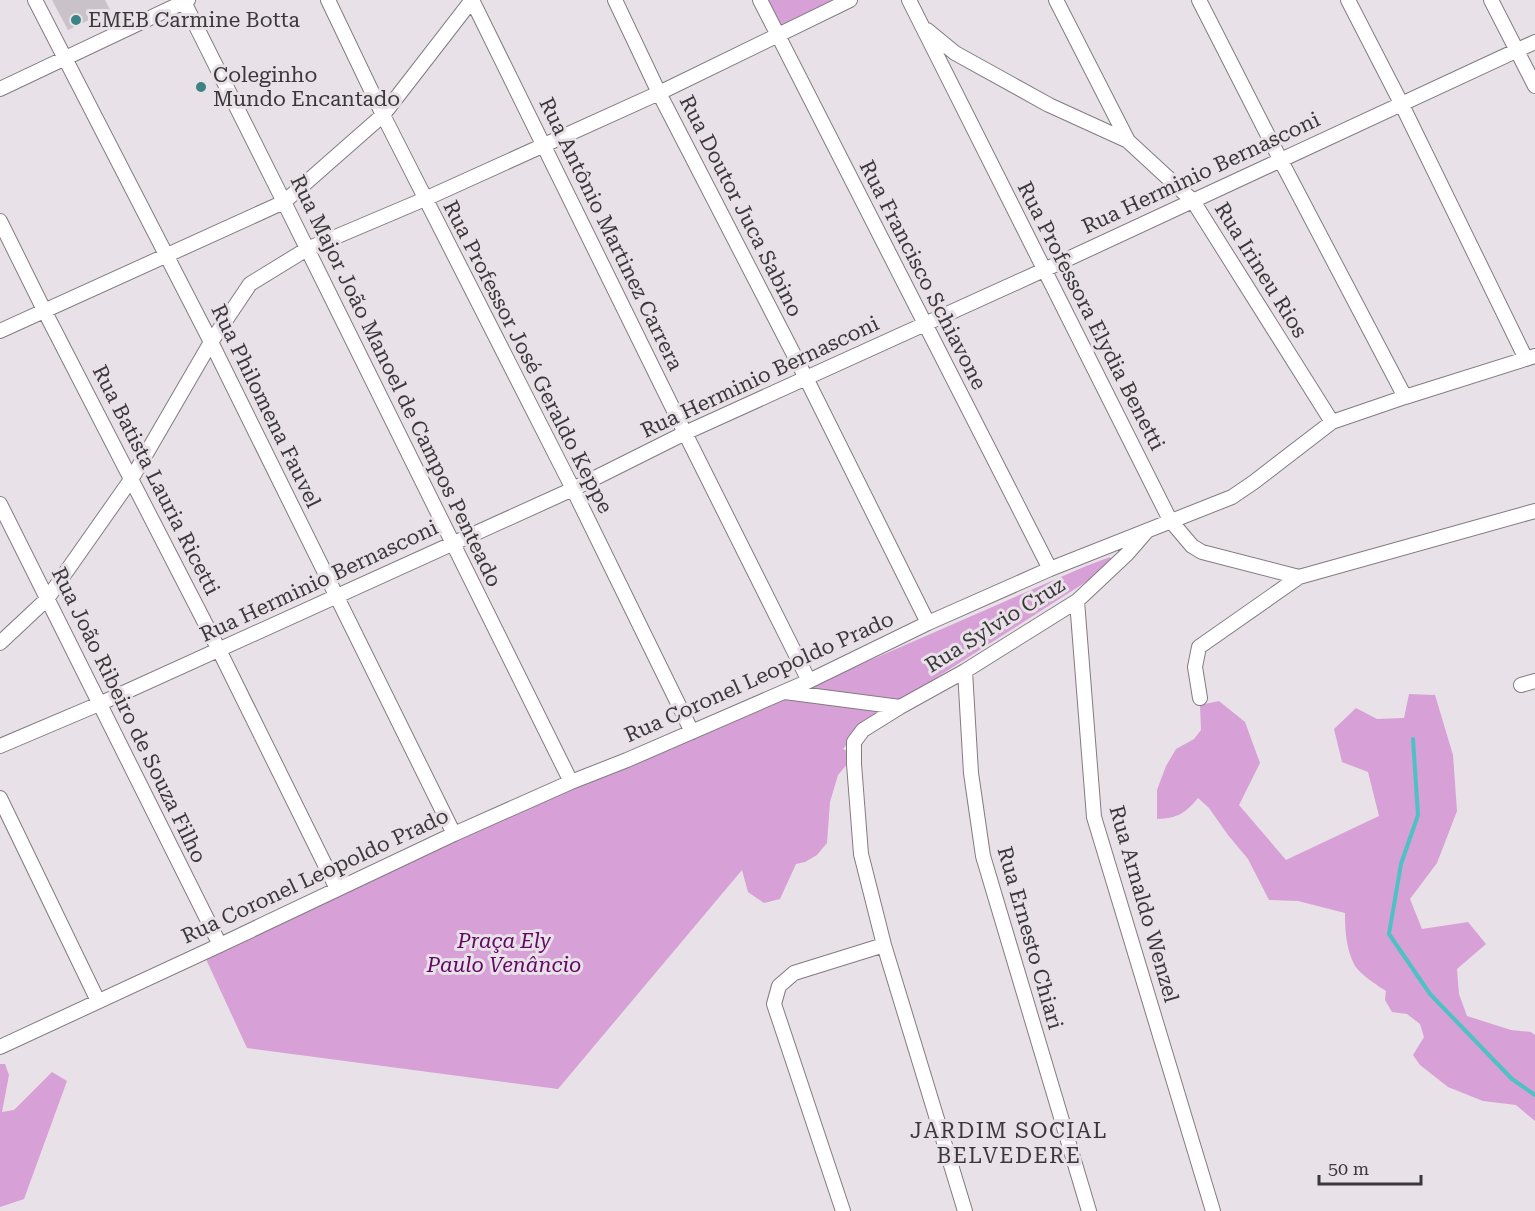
<svg xmlns="http://www.w3.org/2000/svg" width="1535" height="1211" font-family="'Roboto Serif',serif">
<style>
.green{fill:#d7a0d6}
.lines{fill:none;stroke-linecap:round;stroke-linejoin:round}
.stream{stroke:#4dc1c3;stroke-width:4}
.building{fill:#c9c3c9}
.minor-casing{stroke:#827c82;stroke-width:16}
.minor{stroke:#fff;stroke-width:14}
.poi-dot{fill:#3b8485;stroke:#e8e1e7;stroke-width:2}
.labels{text-anchor:middle;dominant-baseline:central;stroke-width:6;stroke-linejoin:round;paint-order:stroke}
.poi-label{font-size:21px;fill:#3a383a;stroke:#e8e1e7;text-anchor:start}
.street-label{font-size:21px;fill:#3a383a;stroke:#e8e1e7}
.park-label{font-size:21px;font-style:italic;fill:#630666;stroke:#e8e1e7}
.neighbourhood-label{font-size:22px;letter-spacing:1.5px;fill:#3c373c;stroke:#e8e1e7}
</style>
<rect width="100%" height="100%" fill="#e8e1e7"/>
<path class="green" d="M760,0H843L782,30Z
M1110,557L1113,562L1103,571L864,724L843,749L849,752L848,763L838,775L830,802L827,843L817,855L805,862L796,864L780,899L764,903L748,892L742,870L558,1089L247,1048L205,957L456,835L738,718L1086,566Z
M1409,694L1435,695L1453,755L1457,811L1437,863L1410,899L1422,929L1468,922L1486,944L1457,969L1459,994L1467,1016L1511,1030L1531,1032L1535,1035V1121L1516,1105L1483,1101L1448,1087L1420,1065L1413,1055L1424,1037L1420,1024L1407,1014L1392,1012L1385,1000L1386,991C1377,985 1359,974 1354,964C1346,948 1345,930 1345,913L1298,901L1269,900L1248,859L1228,835L1209,808L1198,798C1185,813 1179,818 1157,819V790L1166,766L1176,749L1194,739L1201,730L1200,705L1219,701L1245,722L1260,763L1239,805L1286,860L1379,816L1368,772L1342,762L1334,729L1356,708L1377,719L1404,718Z
M0,1064H5L9,1075L2,1112L14,1110L52,1072L67,1081L24,1199L0,1207Z"/>
<g class="lines">
<path class="stream" d="M1413,739L1418,815L1401,864L1389,934L1430,994L1512,1079L1535,1095"/>
</g>
<path class="building" d="M52,0H105L110,10L68,30Z"/>
<g class="lines">
<defs>
<path id="minor" d="M35,0L211,342L454,834
M183,0L284,202L571,782
M328,0L383,115L573,489L692,732
M472,0L685,433L809,681
M615,0L659,93L806,378L928,623
M760,0L1050,569
M909,0L1170,520L1192,546L1202,552L1299,577
M1056,0L1128,141
M1199,0L1280,159L1405,397
M1348,0L1401,103L1526,359
M1491,0L1535,86
M927,30L955,53L1049,105L1128,141L1193,201L1332,422
M0,89L188,0
M0,221L44,310L219,650L337,889
M0,331L284,202L383,115L472,0
M0,504L220,945
M1077,601L1094,817L1213,1211
M0,643L47,599L132,478L211,342L250,284L307,249L425,199L659,93L850,0
M965,671L971,773L983,856L1089,1211
M1521,685L1535,681
M785,692L900,707
M1200,698L1195,667L1199,647L1299,577L1535,511
M0,746L99,704L573,489L685,433L1044,270L1535,42
M0,798L98,1001
M0,1047L220,945L454,834L571,782L627,760L809,681L928,623L1050,569L1232,497L1254,482L1332,422L1405,397L1535,356
M843,1211L774,1004L779,986L794,973L884,945
M965,1211L884,945L861,854L854,764V742L863,730L900,707L965,671L1077,601L1127,554L1146,532"/>
</defs>
<use href="#minor" class="minor-casing"/>
<use href="#minor" class="minor"/>
</g>
<g class="poi-dot">
<circle cx="76" cy="20" r="6"/>
<circle cx="201" cy="87" r="6"/>
</g>
<g class="labels">
<g class="poi-label">
<text x="88" y="20">EMEB Carmine Botta</text>
<text x="213" y="75">Coleginho<tspan x="213" dy="24">Mundo Encantado</tspan></text>
</g>
<g class="street-label">
<text transform="translate(1201 173) rotate(-25)">Rua Herminio Bernasconi</text>
<text transform="translate(741 206) rotate(63)">Rua Doutor Juca Sabino</text>
<text transform="translate(611 234) rotate(64)">Rua Antônio Martinez Carrera</text>
<text transform="translate(1261 270) rotate(58)">Rua Irineu Rios</text>
<text transform="translate(923 275) rotate(63)">Rua Francisco Schiavone</text>
<text transform="translate(1091 316) rotate(63)">Rua Professora Elydia Benetti</text>
<text transform="translate(528 357) rotate(63)">Rua Professor José Geraldo Keppe</text>
<text transform="translate(760 377) rotate(-25)">Rua Herminio Bernasconi</text>
<text transform="translate(396 381) rotate(64)">Rua Major João Manoel de Campos Penteado</text>
<text transform="translate(266 406) rotate(64)">Rua Philomena Fauvel</text>
<text transform="translate(156 480) rotate(63)">Rua Batista Lauria Ricetti</text>
<text transform="translate(319 581) rotate(-25)">Rua Herminio Bernasconi</text>
<text transform="translate(995 625) rotate(-32)">Rua Sylvio Cruz</text>
<text transform="translate(759 677) rotate(-24)">Rua Coronel Leopoldo Prado</text>
<text transform="translate(129 715) rotate(64)">Rua João Ribeiro de Souza Filho</text>
<text transform="translate(315 876) rotate(-25)">Rua Coronel Leopoldo Prado</text>
<text transform="translate(1144 904) rotate(74)">Rua Arnaldo Wenzel</text>
<text transform="translate(1030 938) rotate(74)">Rua Ernesto Chiari</text>
</g>
<g class="park-label">
<text x="504" y="941">Praça Ely<tspan x="504" dy="24">Paulo Venâncio</tspan></text>
</g>
<g class="neighbourhood-label">
<text x="1009" y="1130">JARDIM SOCIAL<tspan x="1009" dy="25">BELVEDERE</tspan></text>
</g>
</g>
<path d="M1319 1175v9h102v-9" fill="none" stroke="#3a383a" stroke-width="3"/>
<text x="1328" y="1175" font-size="18" fill="#3a383a" stroke="#e8e1e7" stroke-width="4.5" paint-order="stroke">50 m</text>
</svg>
